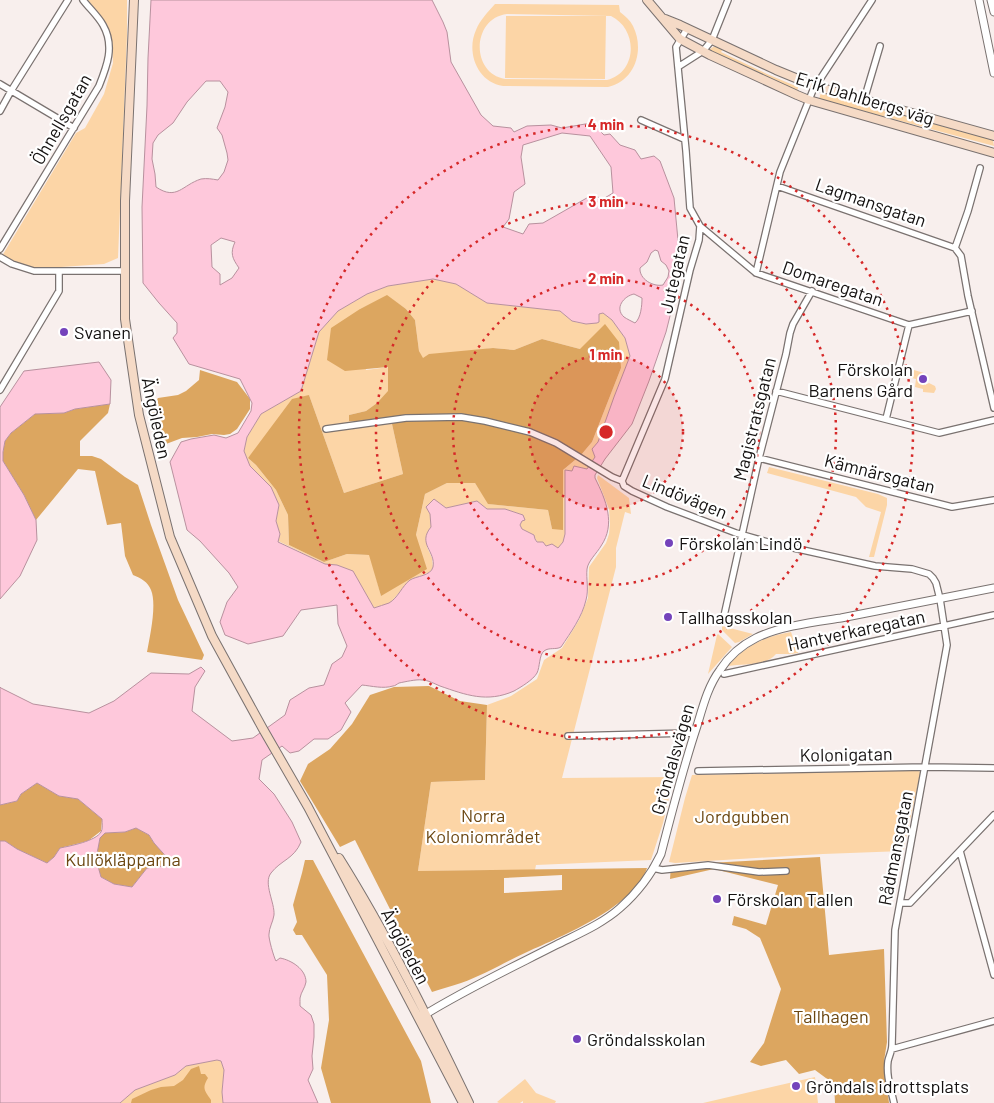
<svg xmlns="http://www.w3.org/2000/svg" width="994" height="1103" font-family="Barlow,sans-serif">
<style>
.green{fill:#fcd5a6;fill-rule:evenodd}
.forest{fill:#dca660;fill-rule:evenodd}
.water{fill:#fec8db;stroke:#b8919e;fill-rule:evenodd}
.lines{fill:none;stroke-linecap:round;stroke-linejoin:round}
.minor-casing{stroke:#7a7270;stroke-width:8}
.tertiary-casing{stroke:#7a7270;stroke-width:9}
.secondary-casing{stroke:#7a7270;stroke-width:10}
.minor{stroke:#fff;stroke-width:5.5}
.tertiary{stroke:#fff;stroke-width:7}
.secondary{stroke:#f5dac6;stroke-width:8}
.ring{fill:none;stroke:#d62828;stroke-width:2.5;stroke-dasharray:2.5 5}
.poi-dot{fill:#7443bb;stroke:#fff;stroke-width:2}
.labels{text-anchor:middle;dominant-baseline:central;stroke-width:4.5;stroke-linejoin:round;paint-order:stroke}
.street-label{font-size:18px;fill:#141110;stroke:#fff}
.poi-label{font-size:18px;fill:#141110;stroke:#fff;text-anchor:start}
.park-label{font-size:18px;fill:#6c4711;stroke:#fff}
.centre{fill:#d62828;stroke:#fff;stroke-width:2.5}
.ring-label{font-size:15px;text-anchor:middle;font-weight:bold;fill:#d62828;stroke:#fff;stroke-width:4.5;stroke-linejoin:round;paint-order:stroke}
</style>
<rect width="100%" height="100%" fill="#f8efed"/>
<path class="green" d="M88,0H127V35L118,258L104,264L33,269L2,256L76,133L85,128L104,94L113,63L112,43L107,24Z
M495,4L619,5L620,12C625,16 630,20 633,26C645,50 635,81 608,87L503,86C477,82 466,52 476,30C480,20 488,12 495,4ZM507,14L611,16C638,29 638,72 607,80L505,79C470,73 472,18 507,14Z
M506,16H606L605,79L505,78Z
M718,45L724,48L721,52L767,74L798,87L797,93L706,52L713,47Z
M821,93L993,140L994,146L819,99Z
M433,279L456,284L487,303L560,311L572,321L579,323L586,324L599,322V314L603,313L612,320L625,338L630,356L614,397L598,442L592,449L595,457L587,469L574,466L572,471L565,470V534L563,542L558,549L555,546C547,546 536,545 534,535L522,529L520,525L523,515L505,509H487L477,501L446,508L438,502L430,514L431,527L428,531L427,547L432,558L433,568L430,572L410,580L390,603L374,608L352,571L337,565L325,564L278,541L280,534L276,521L279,505L271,487L250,466L244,451L247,437L261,414L301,391L319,332L338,311L367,294L388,286ZM387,296L406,309L415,320L419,351L422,359L493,348L514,350L542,339L580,349L621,368L592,442L581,455L563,470L552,529L548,510L489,504L475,483H447L425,494L416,535L381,596L370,555L347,554L324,562L289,545L288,515L276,490L256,465L248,458L309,395L344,493L403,474L392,424L350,421L349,415L366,411L377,403L389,391V367L366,370L360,309Z
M914,370L924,373L922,380L925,381V385L929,383L935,386L936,389L934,393L923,392V389L915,387L916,379L912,378Z
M769,467L878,494L887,498V505L874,557H869L881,512L866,507L856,497L767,473Z
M598,475L629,498L631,514L625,512L616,548V567L562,778L674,777L663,823L651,860L536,865L535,870L418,871L431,782L485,780L487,705L511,696L537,679L544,660L562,648L579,620L588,598L589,567L606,543L609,534L610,524L609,509L597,478Z
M722,626L753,634L739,642L735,643L722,630Z
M791,632L798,653L790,654H776C765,667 744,663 728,666C745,646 765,636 791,632Z
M718,634L732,647L708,674L717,635Z
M916,770L921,772L903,851L823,854L675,863L669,862L685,798L692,775Z
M217,1060L221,1061L224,1070L222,1092L223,1103H120L135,1090L175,1075L186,1066Z
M815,1077L818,1103H703Z
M525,1079L536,1093L556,1101L555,1103H523V1101L520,1103H499L497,1102Z"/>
<path class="forest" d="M387,295L406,309L415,320L419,351L423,358L429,354L493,348L514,350L542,339L580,349L605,324L619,342L621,368L592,442L581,455L563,470V530L552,529L548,510L488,504L475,483H447L425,494L416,535L427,569L381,596L369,555L347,554L324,562L289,545L288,515L276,490L256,465L248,458L292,399L309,395L344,493L403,474L392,424L349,421V415L366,411L377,403L388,391V367L345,371L327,360L331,328L360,309Z
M200,370L237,382L250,399V409L237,429L230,434L224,435L212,434L197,437L182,438L166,444L152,431L150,409L158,398L178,395L186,391L199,380Z
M110,404L108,413L80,441V456H92L101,459L125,477L138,485L151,525L178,600L204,655L202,660L147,652C150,636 157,604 151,590C148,582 141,578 133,575L125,556L121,523L107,525L95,471L78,469L36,520L24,495L3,461V452L5,441L11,433L35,414L64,413L75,409Z
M429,686L460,701L487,705L485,780L431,782L418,871L647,868C634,907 562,936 527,952C505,962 484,975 461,983C452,986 441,989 432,992L355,840L340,847L300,781L308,764L330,749L352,724L370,695L394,687ZM562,875V890L504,893V878Z
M37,783L59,796L78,799L102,819L101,831L88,841L60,848L54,857L47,863L17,849L5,841H0V805L17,801L21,794Z
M136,828L149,835L154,843L171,861L163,866L147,868L132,887L114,884L101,877L95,859L100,838L105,833L125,832Z
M820,857L829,955L884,949L887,1042L884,1061L889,1103H835L834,1084L815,1070L799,1074L786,1060L761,1066L750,1062L764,1043L781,989L760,938L746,929L732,925L734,916L766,925L778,885L714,869L670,879L671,865Z
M305,860H313L421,1061L431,1103H331L321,1068L329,1020L327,975L302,935H296L293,930L297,922L293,905L302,873Z
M199,1066L201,1074H205L208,1078C202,1088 204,1090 211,1100V1103H131L132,1099L151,1090L161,1087L174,1086L183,1080L191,1069Z"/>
<path class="water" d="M151,0H432L443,22L447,32L451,62L481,115L493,126L511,128L514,132L527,126L551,125L562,128L591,123L599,125L601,132L604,135L610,134L620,145L635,150L641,159L654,156L660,161L674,198L681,272L666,332L649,381L632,424L605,459L595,475V478C606,500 616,524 601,546C597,553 588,561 587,569C586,579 589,589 586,600C582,617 571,632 561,647C556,650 549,647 544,651C539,655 540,667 537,673C533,680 521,687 514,691C487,703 466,695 440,686C435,684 428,680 422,680C417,679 404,682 399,683C397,684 395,686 393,686C383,689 372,686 362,685L345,703L351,712L341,730L328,739H314L299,751L290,753L282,746L262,760L259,779L274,794L292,822L301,842C294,859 281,860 271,873C263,883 275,903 274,915C273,922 269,928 269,934C268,937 274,958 276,961L280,958C291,960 306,969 306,982C305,988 301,992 300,998C300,999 300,1004 300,1006L311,1015L314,1024V1037L312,1056L313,1069L308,1080L318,1103H223L222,1092L224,1070L221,1061L217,1060L186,1066L175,1075L135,1090L120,1103H0V841H5L17,849L47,863L54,857L60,848C70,846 96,841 101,832C103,829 102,823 102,819L78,799L59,796L37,783L21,794L17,801L0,805V687L1,688L33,704L89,713L114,701L151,673L189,674L201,667L205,671L195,687L192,711L232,741L253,738L285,715L290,700L309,688L324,685L332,664L342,657L347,646L338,624L337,605L301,610L283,636L248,644L225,635L220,622L227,602L238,587L229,573L200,541L187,530L170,462L181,442L191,439L214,435L226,438L238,433L251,411L252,403L240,379L189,364L173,338L177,333V323L159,303L143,283L142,207L147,106L148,58ZM206,81H220L228,92L225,107L217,128L222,135L227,153L228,160L224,172L218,180C212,179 207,178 201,179C182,185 177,201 156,187L155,174L152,159L153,143L158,135L173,123L187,102ZM562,133L590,136L611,167L613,193L603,199L592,195L543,223L529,224L523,234L503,227L509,219L514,192L525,184L521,157L523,145ZM221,238L235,242C230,253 232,258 239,268L232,278L220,285V274L212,267L211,245ZM655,250L658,251L661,261L666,265L669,271L668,277L663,285C653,287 639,279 640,268L647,262L651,253ZM433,279L456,284L487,303L560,311L572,321L586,324L597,323L599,322V314L603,313L612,320L625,338L630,356L614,397L598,442L592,449L595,457L587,469L574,466L572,471L565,470V534L563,542L558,548L552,544L546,546L543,542H537L535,539L534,535L522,529L520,525L522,521L525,520L523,515L505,509H487L477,501L446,508L434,499L426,507L430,514L431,527C417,544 436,551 433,567C431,576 416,576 410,580C402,586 398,598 389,603C384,605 379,606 374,608L353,571L337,565L325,564L278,542L280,534L276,521L279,505L271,487L250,466L244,451L247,437L261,414L301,391L319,332L338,311L367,294L388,286ZM634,294L642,298C642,305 641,318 635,323C631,321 627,319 624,317C614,308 624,296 634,294ZM136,828L149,835L154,843L170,861L163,866L147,868L132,887L114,884L101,877L96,859L100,838L105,833L125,832Z
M99,362L111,380L110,404L75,409L64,413L35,414L11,433L5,441L3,452V461L24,495L36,520L37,540L20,576L0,599V407L24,371Z"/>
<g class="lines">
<defs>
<path id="minor" d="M678,67L703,51L712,40L728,0
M0,84L74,128
M864,100L880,46
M0,111L11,91L68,0
M641,120L684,139
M980,168L968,211L955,248L961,256L968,296L994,408
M777,186L955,248
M700,226L756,273L909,325L972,311
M0,249L99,86C107,66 115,46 103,25C98,16 89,8 83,0
M0,257L12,264L34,271H124
M756,273L780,172L813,90L872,0
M0,390L59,291V271
M776,391L939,433L994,420
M886,419L909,325
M326,429L406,418L461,417L485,421L530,432L556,443L612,477L622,481L624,486L632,491L667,507L736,533L771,543L875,566L912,569L929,574L933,578L936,583L940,599L947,645L895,930L892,1045C892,1051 889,1056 888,1061C886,1076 891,1089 894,1103
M759,458L952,507L994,500
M622,481L665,379L690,270L699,240L700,226L690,208L686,151L676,47L687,29
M724,616L759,458L786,354L790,333L793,324L812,291
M724,674L994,615
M568,736L690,733L694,734
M698,771L926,767L994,768
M960,851L994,975
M653,868L662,870L708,865L759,872L786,871
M900,903H910L994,815
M892,1049L994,1021"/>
<path id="tertiary" d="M979,0L994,73
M991,0L994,12
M421,1017C464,990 511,968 556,945C578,934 602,924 620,908C637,893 651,875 661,854C672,811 683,768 697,726C703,706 708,686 720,670C729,656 742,645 756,638C780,626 815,622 841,618C892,608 943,598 994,588"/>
<path id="secondary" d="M134,0L125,201V319L139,415L170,537L212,636L263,729L308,807L463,1103
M647,0L680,39L710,55L797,95L809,100L994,153
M665,19L680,25L776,70L815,86L994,136
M339,858C388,936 429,1020 469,1103"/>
</defs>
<use href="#minor" class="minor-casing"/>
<use href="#tertiary" class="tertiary-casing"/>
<use href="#secondary" class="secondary-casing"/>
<use href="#minor" class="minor"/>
<use href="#tertiary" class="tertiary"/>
<use href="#secondary" class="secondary"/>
</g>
<circle cx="606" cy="432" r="77" fill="#d62828" fill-opacity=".12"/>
<g class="ring">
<circle cx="606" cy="432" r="77"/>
<circle cx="606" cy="432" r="153"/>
<circle cx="606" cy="432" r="230"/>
<circle cx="606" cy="432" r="307"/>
</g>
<g class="poi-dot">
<circle cx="64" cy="332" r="5"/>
<circle cx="923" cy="379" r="5"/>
<circle cx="669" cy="543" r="5"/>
<circle cx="668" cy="617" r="5"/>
<circle cx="717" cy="899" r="5"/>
<circle cx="577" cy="1039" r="5"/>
<circle cx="796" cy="1086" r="5"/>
</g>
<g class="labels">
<g class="street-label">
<text transform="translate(865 98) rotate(17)">Erik Dahlbergs väg</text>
<text transform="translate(61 119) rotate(-60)">Öhnellsgatan</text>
<text transform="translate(871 202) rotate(19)">Lagmansgatan</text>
<text transform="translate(674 274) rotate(-77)">Jutegatan</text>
<text transform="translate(833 283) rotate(19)">Domaregatan</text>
<text transform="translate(157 418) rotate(78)">Ängöleden</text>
<text transform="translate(754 419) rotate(-76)">Magistratsgatan</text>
<text transform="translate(880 473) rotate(14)">Kämnärsgatan</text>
<text transform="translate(685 496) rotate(22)">Lindövägen</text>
<text transform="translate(856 630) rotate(-12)">Hantverkaregatan</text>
<text transform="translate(846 754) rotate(-1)">Kolonigatan</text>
<text transform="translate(672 759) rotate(-74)">Gröndalsvägen</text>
<text transform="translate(895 848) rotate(-79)">Rådmansgatan</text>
<text transform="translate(406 946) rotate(62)">Ängöleden</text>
</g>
<g class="poi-label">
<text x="74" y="332">Svanen</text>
<text x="913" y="369" text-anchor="end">Förskolan<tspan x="913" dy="21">Barnens Gård</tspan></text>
<text x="679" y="543">Förskolan Lindö</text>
<text x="678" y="617">Tallhagsskolan</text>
<text x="727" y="899">Förskolan Tallen</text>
<text x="587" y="1039">Gröndalsskolan</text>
<text x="806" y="1086">Gröndals idrottsplats</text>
</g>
<g class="park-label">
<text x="483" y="815">Norra<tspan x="483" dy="21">Koloniområdet</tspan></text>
<text x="742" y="816">Jordgubben</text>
<text x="123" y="859">Kullökläpparna</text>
<text x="831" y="1016">Tallhagen</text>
</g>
</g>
<circle cx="606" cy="432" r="8" class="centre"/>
<g class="ring-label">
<text x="606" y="130">4 min</text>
<text x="606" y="207">3 min</text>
<text x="606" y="284">2 min</text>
<text x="606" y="360">1 min</text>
</g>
</svg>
